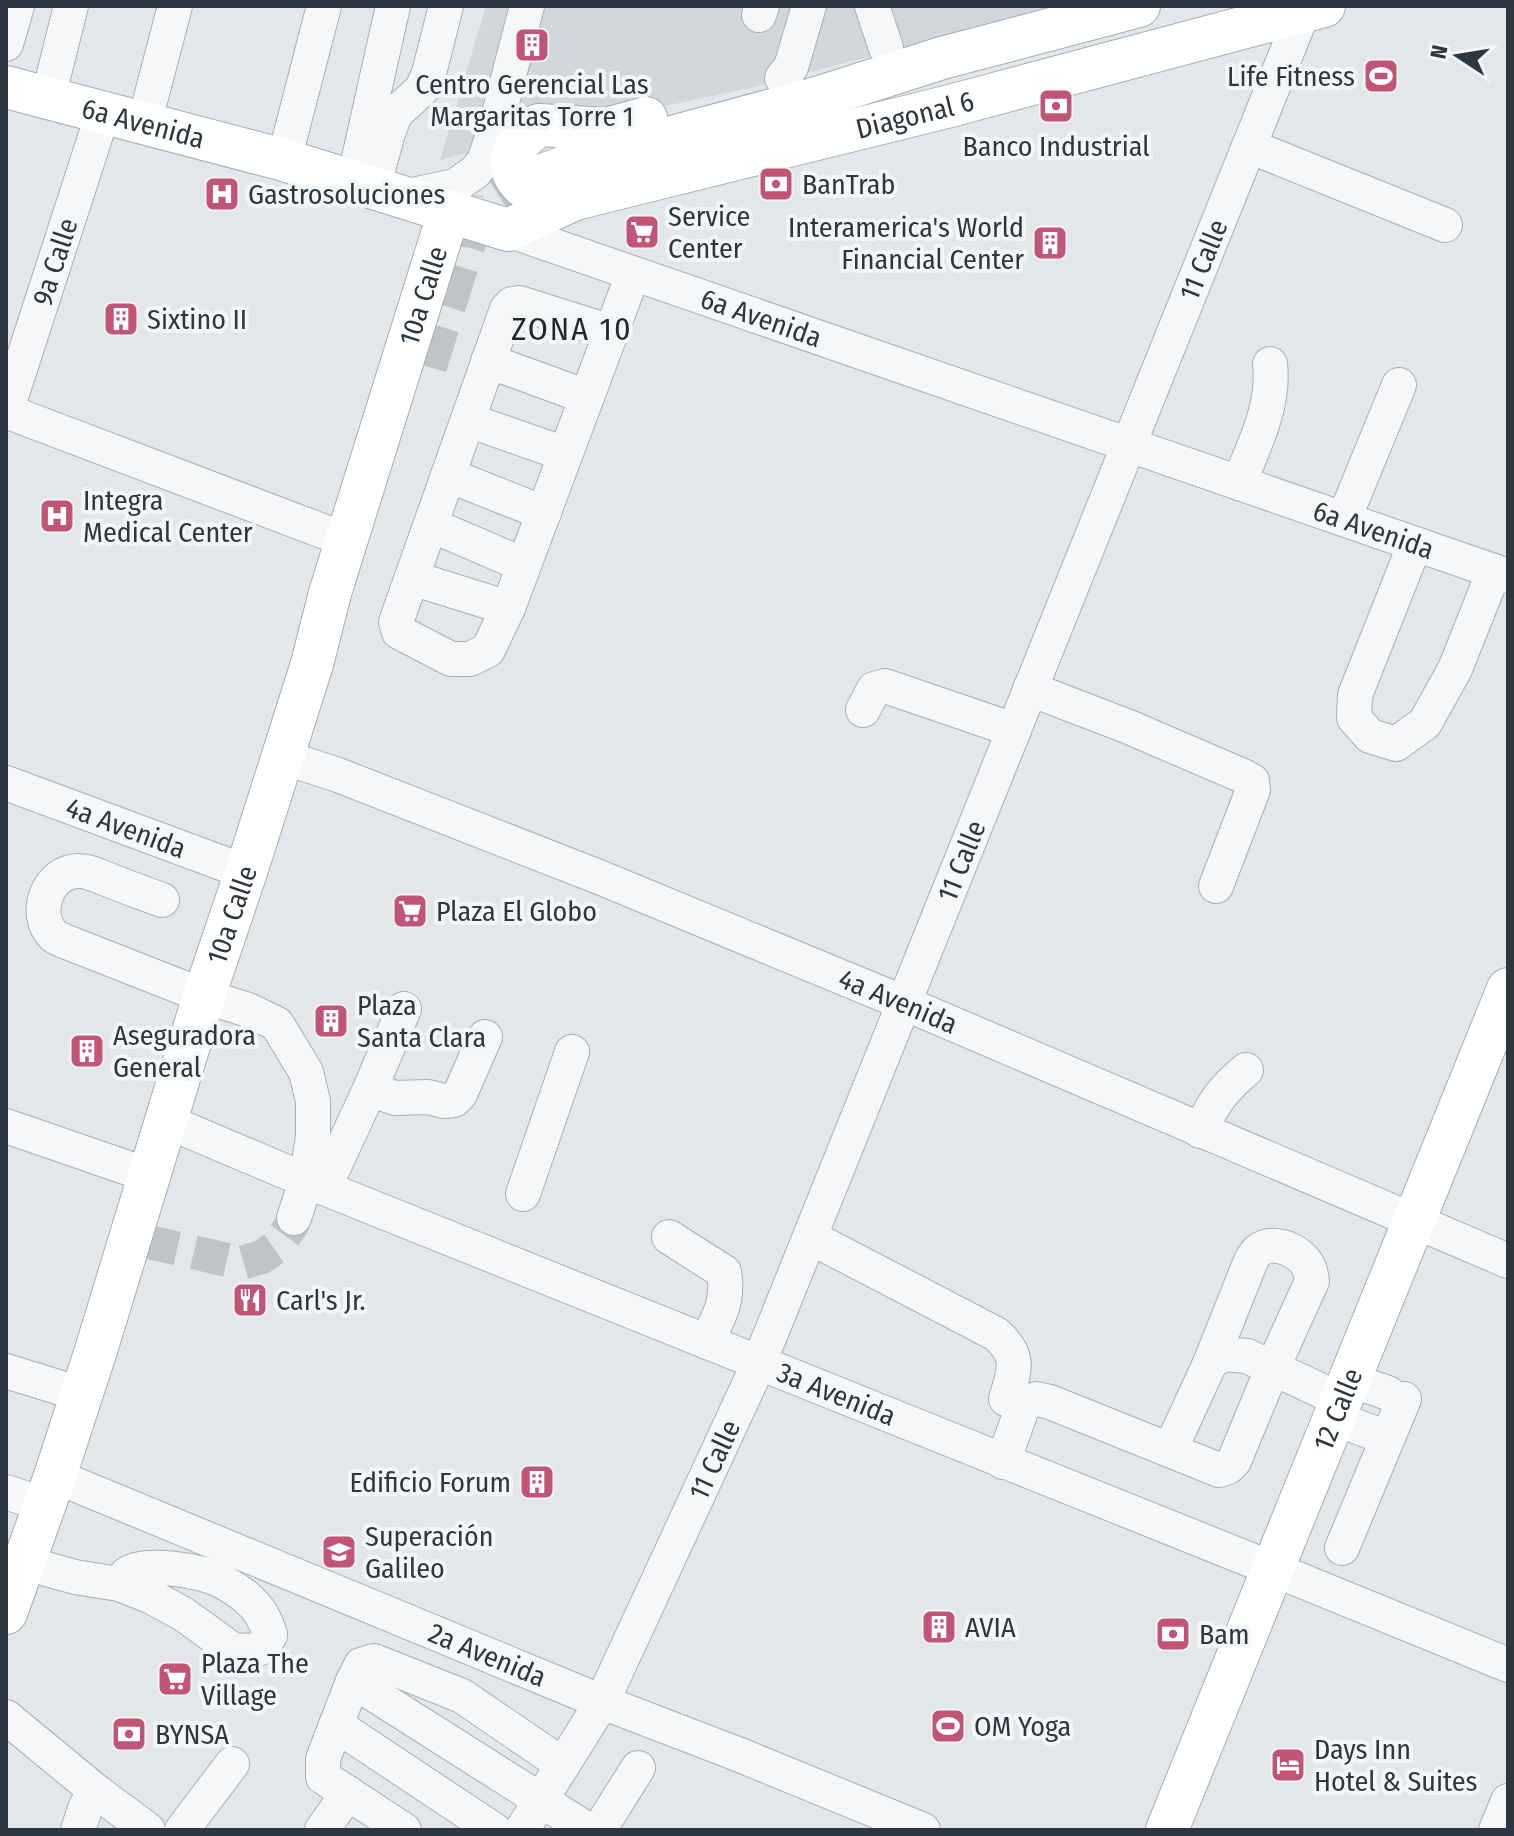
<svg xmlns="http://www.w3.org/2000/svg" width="1514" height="1836" font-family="'Fira Sans Condensed',sans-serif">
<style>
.built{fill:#d2d7dc}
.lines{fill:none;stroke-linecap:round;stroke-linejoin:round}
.minor-tunnel{stroke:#bfc4c8;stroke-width:34;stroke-dasharray:34 17;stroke-linecap:butt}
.major-tunnel{stroke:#bfc4c8;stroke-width:42;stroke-dasharray:42 21;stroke-linecap:butt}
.minor-casing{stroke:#a9afb4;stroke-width:36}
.major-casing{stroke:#a4adb5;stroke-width:44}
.minor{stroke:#f6f7f9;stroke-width:34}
.major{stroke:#fff;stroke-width:42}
.labels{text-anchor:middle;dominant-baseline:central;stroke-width:8;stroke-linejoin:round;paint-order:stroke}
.poi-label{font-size:28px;fill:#2d3741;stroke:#f3f6f7;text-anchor:start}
.street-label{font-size:28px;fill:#2d3741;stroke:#f3f6f7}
.quarter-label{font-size:32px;letter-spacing:2px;fill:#1f2832;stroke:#f3f6f7}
</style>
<rect width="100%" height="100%" fill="#e3e7ea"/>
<path class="built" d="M486,6H1062L746,89L598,120L440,160Z"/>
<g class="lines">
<path class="minor-tunnel" d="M464,247L467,195
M144,1241L241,1263L262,1257L276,1247L292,1225L294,1218"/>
<path class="major-tunnel" d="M426,366C437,332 447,298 458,264C464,247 469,226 480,211C492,196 509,188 527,181"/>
<defs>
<g id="minor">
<path d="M872,6L886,48"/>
<path d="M759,15L762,6"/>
<path d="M6,44L17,6"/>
<path d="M782,78L791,67L809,6"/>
<path d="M48,98L71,6"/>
<path d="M144,124L175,6"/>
<path d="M1249,146L1445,225"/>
<path d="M359,158L393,6"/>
<path d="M284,160L324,6"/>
<path d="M373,188L388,133L395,114L422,89L429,73L446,6"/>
<path d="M403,197L455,186L475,172L484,161L495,129L527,6"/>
<path id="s1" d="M508,230L1508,576"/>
<path d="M611,332L519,303L512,304L507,309L396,622L399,632L451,659H470L488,650L508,608L633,274"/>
<path d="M488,361L587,397"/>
<path d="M6,411L346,540"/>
<path id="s2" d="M6,412L103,113"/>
<path d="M468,420L565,454"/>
<path d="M448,475L544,513"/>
<path d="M1239,483C1254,446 1275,405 1270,364"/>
<path d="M1344,519L1399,385"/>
<path d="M431,525L524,565"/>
<path d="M1415,544L1355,695L1354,718L1370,736L1396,744L1425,723L1455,669L1494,571"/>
<path d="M412,578L508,608"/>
<path d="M1030,689L1129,727L1243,776L1252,781L1253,790L1216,886"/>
<path d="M863,710L874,689L885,686L1014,730"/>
<path id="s3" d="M283,757L338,775L599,877L904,1003L1508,1261"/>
<path id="s4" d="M6,783L246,872"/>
<path d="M162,900C143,893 123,886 104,878C96,875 88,871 80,871C48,870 32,913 53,935C56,938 60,939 64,941L204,996L248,1010L277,1024L306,1072L313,1101V1137L306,1181L294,1218"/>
<path d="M370,1089L395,1098L428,1097L444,1101L454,1100L460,1094L485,1037"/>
<path id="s5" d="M166,1121L324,1188L1273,1569L1508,1665"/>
<path d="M6,1126L148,1175"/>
<path d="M1200,1131C1214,1102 1222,1090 1246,1070"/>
<path d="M324,1188L370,1089L404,1009"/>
<path d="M523,1194L572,1052"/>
<path d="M669,1237L724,1272C729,1303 719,1315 707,1342"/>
<path d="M810,1237L996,1334C1021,1356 1015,1369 1006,1399"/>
<path d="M1211,1361L1225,1354L1247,1356L1341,1400"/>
<path d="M6,1371L61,1388"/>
<path d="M1350,1380L1388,1393"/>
<path d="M1334,1418L1387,1438"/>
<path d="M1003,1462L1024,1403L1037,1399L1050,1402L1219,1470L1228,1467L1234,1461L1273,1367L1312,1281C1311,1277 1311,1272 1309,1268C1302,1251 1273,1238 1258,1251C1254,1254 1252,1259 1250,1263L1211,1361L1170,1450"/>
<path id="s6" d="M55,1476L602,1702L740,1755L923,1830"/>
<path d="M6,1492L45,1505"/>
<path d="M1342,1548L1404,1399"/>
<path d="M25,1563L75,1577L119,1584L152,1597L183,1614L233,1650L251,1651L263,1647L270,1635C266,1620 259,1608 247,1598C240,1592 229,1585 220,1580C200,1571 146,1561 127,1574C124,1577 121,1581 119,1584"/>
<path d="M353,1681L361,1665L374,1661L462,1696L563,1765"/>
<path d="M6,1717L97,1792L148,1830"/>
<path d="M336,1725L494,1830"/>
<path d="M78,1830L86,1806L97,1792"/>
<path d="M182,1830L232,1764"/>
<path d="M322,1830L348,1793"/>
<path d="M404,1830L323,1777V1759L353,1681L588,1830"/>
<path id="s7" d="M522,1830L602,1702L759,1363L1303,12"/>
<path d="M599,1830L638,1768"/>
<path d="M1496,1830L1508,1801"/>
</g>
<g id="major">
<path id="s8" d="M6,87L284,160L508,230L575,199L950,106L1324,6"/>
<path d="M527,181L572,164L820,97L942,58L1139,6"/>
<path d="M542,195C520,190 503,170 516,147C522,138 531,131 539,125L607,129L646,118"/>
<path id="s9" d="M6,1613L55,1476L97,1347L204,996L246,872L312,664L330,593L449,212"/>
<path id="s10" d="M1167,1830L1508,989"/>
</g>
</defs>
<use href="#minor" class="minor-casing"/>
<use href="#major" class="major-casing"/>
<use href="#minor" class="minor"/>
<use href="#major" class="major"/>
</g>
<defs>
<symbol id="building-square" viewBox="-11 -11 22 22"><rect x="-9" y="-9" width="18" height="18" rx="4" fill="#c25576" stroke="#f3f6f7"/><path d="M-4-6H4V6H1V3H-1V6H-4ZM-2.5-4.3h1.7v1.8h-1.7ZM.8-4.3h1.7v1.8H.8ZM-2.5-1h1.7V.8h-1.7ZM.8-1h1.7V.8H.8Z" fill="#fff"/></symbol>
<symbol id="stadium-square" viewBox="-11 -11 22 22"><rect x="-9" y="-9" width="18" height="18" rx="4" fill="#c25576" stroke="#f3f6f7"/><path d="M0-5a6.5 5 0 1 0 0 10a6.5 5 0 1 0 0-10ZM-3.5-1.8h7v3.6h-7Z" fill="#fff"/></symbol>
<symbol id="bank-square" viewBox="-11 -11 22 22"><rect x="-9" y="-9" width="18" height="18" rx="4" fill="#c25576" stroke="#f3f6f7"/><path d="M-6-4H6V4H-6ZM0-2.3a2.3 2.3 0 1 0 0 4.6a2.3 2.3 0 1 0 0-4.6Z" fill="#fff"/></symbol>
<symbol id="hospital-square" viewBox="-11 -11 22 22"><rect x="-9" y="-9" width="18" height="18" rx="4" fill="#c25576" stroke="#f3f6f7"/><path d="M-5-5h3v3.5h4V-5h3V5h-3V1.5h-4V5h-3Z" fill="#fff"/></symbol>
<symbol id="supermarket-square" viewBox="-11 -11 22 22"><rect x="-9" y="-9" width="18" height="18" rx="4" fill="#c25576" stroke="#f3f6f7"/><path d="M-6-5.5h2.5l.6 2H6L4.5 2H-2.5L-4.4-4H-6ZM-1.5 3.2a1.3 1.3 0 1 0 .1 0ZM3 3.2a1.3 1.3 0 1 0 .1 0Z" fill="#fff"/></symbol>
<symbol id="restaurant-square" viewBox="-11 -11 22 22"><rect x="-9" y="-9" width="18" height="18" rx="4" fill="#c25576" stroke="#f3f6f7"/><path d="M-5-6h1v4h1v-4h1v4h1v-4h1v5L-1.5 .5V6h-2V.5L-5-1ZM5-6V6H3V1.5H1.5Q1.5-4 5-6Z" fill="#fff"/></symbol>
<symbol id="university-square" viewBox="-11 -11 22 22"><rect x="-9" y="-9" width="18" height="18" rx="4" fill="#c25576" stroke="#f3f6f7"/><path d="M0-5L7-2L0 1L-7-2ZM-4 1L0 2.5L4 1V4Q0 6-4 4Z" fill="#fff"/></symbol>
<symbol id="hotel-square" viewBox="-11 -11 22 22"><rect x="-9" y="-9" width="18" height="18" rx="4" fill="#c25576" stroke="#f3f6f7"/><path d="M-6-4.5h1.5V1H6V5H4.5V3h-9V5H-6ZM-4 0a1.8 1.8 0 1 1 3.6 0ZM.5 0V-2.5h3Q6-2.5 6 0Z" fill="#fff"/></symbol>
</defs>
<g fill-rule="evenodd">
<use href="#building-square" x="512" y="25" width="40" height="40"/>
<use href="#stadium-square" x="1361" y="56" width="40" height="40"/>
<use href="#bank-square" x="1036" y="86" width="40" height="40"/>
<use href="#bank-square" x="756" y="164" width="40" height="40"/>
<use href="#hospital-square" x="202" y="174" width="40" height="40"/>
<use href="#supermarket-square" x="622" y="212" width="40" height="40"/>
<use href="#building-square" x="1030" y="223" width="40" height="40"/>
<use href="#building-square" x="101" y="299" width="40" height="40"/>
<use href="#hospital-square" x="37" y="496" width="40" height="40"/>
<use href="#supermarket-square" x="390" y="891" width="40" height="40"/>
<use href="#building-square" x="311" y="1001" width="40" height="40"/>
<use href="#building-square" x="67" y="1031" width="40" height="40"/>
<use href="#restaurant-square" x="230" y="1280" width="40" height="40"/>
<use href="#building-square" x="517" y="1462" width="40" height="40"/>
<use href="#university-square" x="319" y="1532" width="40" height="40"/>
<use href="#building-square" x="919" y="1607" width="40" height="40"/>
<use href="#bank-square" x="1153" y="1614" width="40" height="40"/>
<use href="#supermarket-square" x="155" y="1659" width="40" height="40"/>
<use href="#stadium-square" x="928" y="1706" width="40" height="40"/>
<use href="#bank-square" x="109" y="1714" width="40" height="40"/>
<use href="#hotel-square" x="1268" y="1745" width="40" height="40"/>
</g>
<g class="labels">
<g class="poi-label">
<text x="1355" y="76" text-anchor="end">Life Fitness</text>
<text x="532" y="84" text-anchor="middle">Centro Gerencial Las<tspan x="532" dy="32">Margaritas Torre 1</tspan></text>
<text x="1056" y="146" text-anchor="middle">Banco Industrial</text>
<text x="802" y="184">BanTrab</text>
<text x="248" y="194">Gastrosoluciones</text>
<text x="668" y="216">Service<tspan x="668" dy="32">Center</tspan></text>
<text x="1024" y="227" text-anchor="end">Interamerica's World<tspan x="1024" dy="32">Financial Center</tspan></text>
<text x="147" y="319">Sixtino II</text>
<text x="83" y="500">Integra<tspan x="83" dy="32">Medical Center</tspan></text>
<text x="436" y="911">Plaza El Globo</text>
<text x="357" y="1005">Plaza<tspan x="357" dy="32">Santa Clara</tspan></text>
<text x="113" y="1035">Aseguradora<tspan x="113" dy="32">General</tspan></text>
<text x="276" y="1300">Carl's Jr.</text>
<text x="511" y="1482" text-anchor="end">Edificio Forum</text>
<text x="365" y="1536">Superación<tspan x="365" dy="32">Galileo</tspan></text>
<text x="965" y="1627">AVIA</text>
<text x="1199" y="1634">Bam</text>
<text x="201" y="1663">Plaza The<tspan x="201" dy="32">Village</tspan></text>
<text x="974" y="1726">OM Yoga</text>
<text x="155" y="1734">BYNSA</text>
<text x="1314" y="1749">Days Inn<tspan x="1314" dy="32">Hotel &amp; Suites</tspan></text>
</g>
<g class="street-label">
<text stroke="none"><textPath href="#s8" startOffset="946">Diagonal 6</textPath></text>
<text stroke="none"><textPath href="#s8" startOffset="142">6a Avenida</textPath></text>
<text stroke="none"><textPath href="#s7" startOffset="1714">11 Calle</textPath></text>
<text stroke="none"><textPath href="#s2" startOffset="158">9a Calle</textPath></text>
<text stroke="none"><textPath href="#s9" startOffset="1382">10a Calle</textPath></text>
<text stroke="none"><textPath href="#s1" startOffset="268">6a Avenida</textPath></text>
<text stroke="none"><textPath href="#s1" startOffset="916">6a Avenida</textPath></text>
<text stroke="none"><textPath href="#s4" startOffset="128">4a Avenida</textPath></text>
<text stroke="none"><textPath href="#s7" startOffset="1066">11 Calle</textPath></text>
<text stroke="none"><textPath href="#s9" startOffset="734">10a Calle</textPath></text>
<text stroke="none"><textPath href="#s3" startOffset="662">4a Avenida</textPath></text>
<text stroke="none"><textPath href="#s5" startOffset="724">3a Avenida</textPath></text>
<text stroke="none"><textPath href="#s10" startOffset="454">12 Calle</textPath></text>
<text stroke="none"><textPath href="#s7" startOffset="418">11 Calle</textPath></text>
<text stroke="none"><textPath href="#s6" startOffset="468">2a Avenida</textPath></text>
</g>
<g class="quarter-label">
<text x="572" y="329">ZONA 10</text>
</g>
</g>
<rect width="1514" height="1836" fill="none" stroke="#2d3741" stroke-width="16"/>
<g transform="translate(1458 56) rotate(282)" stroke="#f3f6f7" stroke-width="6" paint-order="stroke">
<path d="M0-6L14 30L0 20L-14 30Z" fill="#2d3741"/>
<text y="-12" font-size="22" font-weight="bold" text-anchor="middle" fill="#2d3741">N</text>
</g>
</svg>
